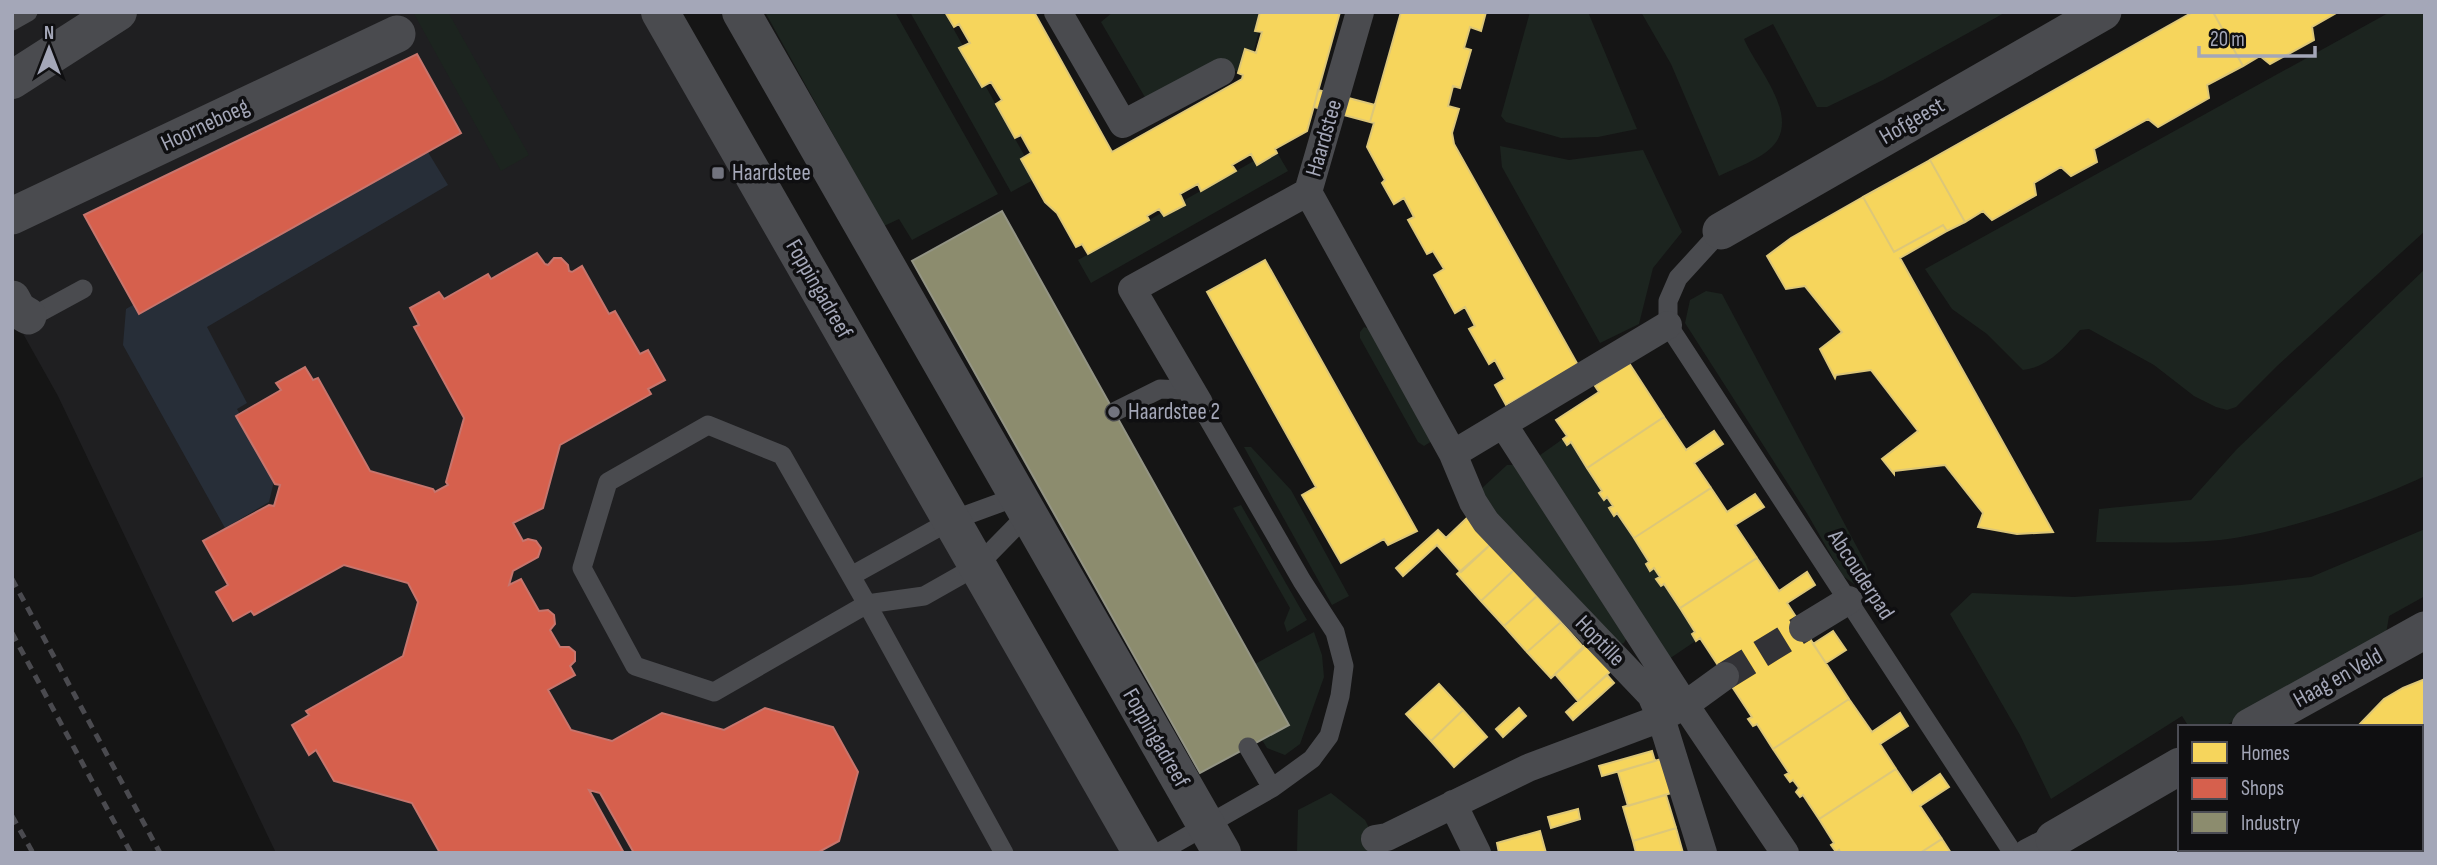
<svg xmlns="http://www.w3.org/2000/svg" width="2437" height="865" font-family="'Sofia Sans Condensed',sans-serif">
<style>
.built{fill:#1f1f21}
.green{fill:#1c241f}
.water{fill:#272e38}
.homes{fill:#f6d55c;stroke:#ddc778;stroke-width:2}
.shops{fill:#d6604d;stroke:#c7756d;stroke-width:2}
.industry{fill:#8c8c6e;stroke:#939484;stroke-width:2}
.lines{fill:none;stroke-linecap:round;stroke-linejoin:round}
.pedestrian-tunnel{stroke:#323236;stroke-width:28;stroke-dasharray:28 14;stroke-linecap:butt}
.service{stroke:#4a4b4f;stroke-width:19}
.pedestrian{stroke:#4a4b4f;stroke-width:28}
.minor{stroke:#4a4b4f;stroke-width:37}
.tertiary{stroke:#4a4b4f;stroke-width:38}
.rail{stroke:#4a4a4f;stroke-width:5;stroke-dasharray:9 7;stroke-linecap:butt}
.poi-dot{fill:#72747f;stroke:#0f0f11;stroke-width:2.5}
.labels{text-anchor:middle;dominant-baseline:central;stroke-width:7;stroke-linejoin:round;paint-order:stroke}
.street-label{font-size:23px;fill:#a4a7b8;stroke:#0f0f11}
.poi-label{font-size:23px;fill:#a4a7b8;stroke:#0f0f11;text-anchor:start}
</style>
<rect width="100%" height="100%" fill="#151515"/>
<path class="built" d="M12,12H654L1134,853H276L58,396L12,314Z"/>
<path class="green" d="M413,12H448L529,155L501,171Z
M765,12H895L998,194L912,240L899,219L884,226Z
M910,12H944L1037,178L1011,192Z
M1113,12H1264L1248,73L1208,66L1146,99L1101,22Z
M1530,12H1588L1637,129L1598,137L1561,138L1506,122L1501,116Z
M1641,12H2006L1883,80L1827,107H1817L1773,24L1744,39C1756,68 1802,116 1772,147C1759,160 1735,168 1719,176L1671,64Z
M2390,12H2425V231L2277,366L2236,407L2227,410L2216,407L2194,396L2154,365L2089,329L2080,330C2064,348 2048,367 2023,370L1987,334L1952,309L1925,269Z
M1500,146L1569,160L1643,150L1682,232L1653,268L1639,324L1600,343L1502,167Z
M1275,149L1288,171L1091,283L1078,260Z
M2425,269V476C2366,504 2284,532 2220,540C2178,544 2137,542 2096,542L2099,509L2191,500L2237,449Z
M1706,291L1722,294L1866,564L1870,576L1858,587L1843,576L1808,515L1685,323L1690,300Z
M1364,327L1370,329L1432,441L1424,446L1418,442L1360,338V332Z
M1567,436L1700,638L1669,659L1536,458Z
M1244,447H1251L1291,490L1349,596L1332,605Z
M1507,465H1516L1628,635L1624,643L1617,645L1485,504L1481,489Z
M1241,505L1307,620L1287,632L1284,623L1290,608L1233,508Z
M2425,529V596L2389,616L2386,634L2223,727H2189L2182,716L2051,799L2020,735L1950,614L1972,593L2074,597L2241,585L2311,577Z
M1314,632L1322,655L1324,677L1300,744L1285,755L1267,748L1262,740L1289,725L1255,664Z
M1331,793L1365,820L1382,853H1297L1298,810Z"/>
<path class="water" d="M420,139L448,185L207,327L247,403L237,409L275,477L269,502L225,528L123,345L126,309Z"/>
<path class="homes" d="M945,12H1034L1112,152L1242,79L1243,75L1238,73L1245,49L1256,53L1262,32L1255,31L1260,12H1340L1307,131L1275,149L1277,153L1257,165L1251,154L1232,165L1236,171L1201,191L1198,184L1180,194L1185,205L1164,216L1159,209L1147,216L1149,220L1088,254L1082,244L1076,247L1057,213L1045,202L1021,159L1031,153L1021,135L1015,138L996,104L1002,100L991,82L982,87L959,48L970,43L959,24L954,27Z
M1401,12H1486L1481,31L1470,27L1464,48L1471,50L1460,88L1453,86L1448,106L1459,109L1452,133L1454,144L1578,365L1506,405L1495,385L1505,379L1495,360L1489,364L1469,329L1475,326L1465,307L1455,313L1434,275L1444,269L1433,251L1427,254L1408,220L1414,217L1404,198L1394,204L1382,183L1385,180L1367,147L1374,123L1370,122Z
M2193,12H2213L2243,66L2207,85L2209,98L2158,127L2148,119L2094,149L2097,162L2071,176L2061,167L2034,183L2036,195L1992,220L1983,211L1965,222L1930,160Z
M2213,12H2338L2312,27L2314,40L2270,64L2260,56L2243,66Z
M1318,90L1375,105L1370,122L1314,107Z
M1930,160L1965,222L1947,231L1943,225L1894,252L1863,197Z
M1863,197L1894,252L1943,225L1947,231L1900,258L2053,532L2017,534L1978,527L1983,513L1945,465L1894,471V474L1882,459L1918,431L1871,370L1836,375L1835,378L1820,349L1842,332L1805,286L1786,289L1767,256L1791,238Z
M1265,260L1417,531L1388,545L1384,539L1341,563L1302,495L1316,487L1207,292Z
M1629,363L1664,417L1587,468L1571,442L1567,445L1563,439L1567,436L1556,420L1599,392L1595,386Z
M1664,417L1686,450L1714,431L1723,444L1694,463L1711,488L1634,538L1617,513L1614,516L1609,508L1613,506L1607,497L1604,500L1599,493L1602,491L1587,468Z
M1711,488L1727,512L1755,494L1764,507L1735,525L1757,558L1680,608L1664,584L1661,586L1656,579L1660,577L1654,568L1650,571L1646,564L1649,562L1634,538Z
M1470,515L1490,545L1461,572L1437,545L1403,576L1396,568L1438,530L1446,538Z
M1490,545L1514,570L1481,601L1457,574Z
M1757,558L1779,591L1807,572L1815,585L1787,603L1849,699L1773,749L1757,724L1753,726L1748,719L1752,717L1700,638L1696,641L1692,634L1695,632L1680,608Z
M1514,570L1537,596L1504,626L1481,601Z
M1537,596L1561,622L1527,652L1504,626Z
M1561,622L1584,648L1551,678L1527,652Z
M1833,631L1846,650L1826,663L1813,644Z
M1587,643L1612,670L1578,701L1555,674Z
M1607,675L1614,683L1573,720L1566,712Z
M2425,679V773L2421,775V727H2357L2384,699L2403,688Z
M1439,684L1463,710L1431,741L1406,714Z
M1849,699L1872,732L1900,713L1908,726L1880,744L1896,769L1819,819L1803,795L1800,797L1796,792L1799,788L1793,780L1790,782L1785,775L1789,773L1773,749Z
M1519,708L1526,716L1503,737L1496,729Z
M1463,710L1487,737L1454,767L1431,741Z
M1652,751L1655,761L1602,776L1599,766Z
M1661,759L1671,793L1628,806L1618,772Z
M1896,769L1912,793L1940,774L1949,787L1920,806L1942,839L1920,853H1841L1839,850L1836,852L1831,845L1834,843L1819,819Z
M1666,795L1676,828L1633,841L1623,807Z
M1578,809L1580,819L1551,828L1548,817Z
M1676,828L1683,853H1636L1633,841Z
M1540,831L1546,853H1499L1497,843Z
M1942,839L1951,853H1920Z
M2228,849H2289L2283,853H2230Z"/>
<path class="shops" d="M417,54L461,133L139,314L84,215Z
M537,253L545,264L548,265L554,258H561L568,265L569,271L572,272L582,266L609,314L615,311L640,354L648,350L665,380L648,389L651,394L560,445L543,508L513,523L523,541L528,539L536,541L541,548L538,557L513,571L509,585L521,579L539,611L548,610L554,615L555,624L550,630L560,647H569L575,652V661L570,666L575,675L548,690L571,730L612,741L662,713L724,730L765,708L833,727L858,772L839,841L817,853H634L600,793L589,790L624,853H440L412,803L334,781L316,750L309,755L292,725L309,715L306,711L403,656L418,602L408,583L344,565L254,615L251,611L233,621L216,592L228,585L203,541L269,505L274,506L280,485L275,484L236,416L281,390L276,383L305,367L313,380L318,378L370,471L433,489L435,492L448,485L446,482L464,418L414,327L419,325L410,308L439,292L444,299L488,274L491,279Z"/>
<path class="industry" d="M1002,211L1289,725L1200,773L912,261Z"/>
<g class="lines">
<path class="pedestrian-tunnel" d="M1725,676L1803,628"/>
<path class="service" d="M12,21L28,12
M1721,231L1678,278L1668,301V325L2013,853
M28,316L37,314L83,289
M1114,412L1160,389L1185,390L1199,403L1302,581L1335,632L1344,666L1340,696L1329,736L1312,759L1272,788L1158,853
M851,576L950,521L1016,497
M1248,747L1272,788
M1004,853L867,604L782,455L708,425L608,482L582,568L635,666L714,692L867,604L924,596L977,566L1027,515"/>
<path class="pedestrian" d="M1058,12L1123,124L1221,72
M1308,192L1453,454L1473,502L1486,522L1651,695L1661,718L1703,853
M1199,403L1132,289L1308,192L1360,12
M1503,424L1685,705L1785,853
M1453,454L1668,325
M1803,628L1849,600
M1453,804L1477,853
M1375,839L1387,837L1528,768L1661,718L1685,705L1725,676
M2027,853L2054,839"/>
<path class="minor" d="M12,216L397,34
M1721,231L2103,12
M12,299L18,310L28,316
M2250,727L2425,630
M2054,839L2180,766"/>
<path class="tertiary" d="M660,12L1142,853
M741,12L1222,853
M12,80L118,12"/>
<path class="rail" d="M12,579L160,853
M12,633L131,853
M12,816L33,853"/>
</g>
<g class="poi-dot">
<rect x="711" y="166" width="14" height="14" rx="3.5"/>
<circle cx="1114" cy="412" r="7"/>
</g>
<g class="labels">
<g class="street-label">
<text transform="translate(1912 121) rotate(-30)">Hofgeest</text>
<text transform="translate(205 125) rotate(-25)">Hoorneboeg</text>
<text transform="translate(1324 138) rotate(-74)">Haardstee</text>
<text transform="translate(819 289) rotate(60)">Foppingadreef</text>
<text transform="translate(1861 575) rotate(57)">Abcouderpad</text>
<text transform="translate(1600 641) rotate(46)">Hoptille</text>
<text transform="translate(2338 678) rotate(-29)">Haag en Veld</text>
<text transform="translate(1156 738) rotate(60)">Foppingadreef</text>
</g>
<g class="poi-label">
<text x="732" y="173">Haardstee</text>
<text x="1128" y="412">Haardstee 2</text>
</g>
</g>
<rect width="2437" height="865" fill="none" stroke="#a4a7b8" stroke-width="28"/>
<rect x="2178" y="725" width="245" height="126" fill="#0f0f11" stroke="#4b4c54" stroke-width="2"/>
<rect x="2192" y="742" width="35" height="21" fill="#f6d55c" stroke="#4b4c54" stroke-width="2"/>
<text x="2241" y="760" font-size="21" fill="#a4a7b8">Homes</text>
<rect x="2192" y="778" width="35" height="21" fill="#d6604d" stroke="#4b4c54" stroke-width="2"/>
<text x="2241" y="795" font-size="21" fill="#a4a7b8">Shops</text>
<rect x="2192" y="812" width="35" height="21" fill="#8c8c6e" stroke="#4b4c54" stroke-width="2"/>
<text x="2241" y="830" font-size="21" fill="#a4a7b8">Industry</text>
<g transform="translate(49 49)" stroke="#0f0f11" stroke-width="5" paint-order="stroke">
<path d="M0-5L12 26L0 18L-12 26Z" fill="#a4a7b8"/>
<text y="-10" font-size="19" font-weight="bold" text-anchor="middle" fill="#a4a7b8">N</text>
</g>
<path d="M2199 46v10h116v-10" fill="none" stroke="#a4a7b8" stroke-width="3.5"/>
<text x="2210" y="46" font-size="21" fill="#a4a7b8" stroke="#0f0f11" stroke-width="5" paint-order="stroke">20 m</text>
</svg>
